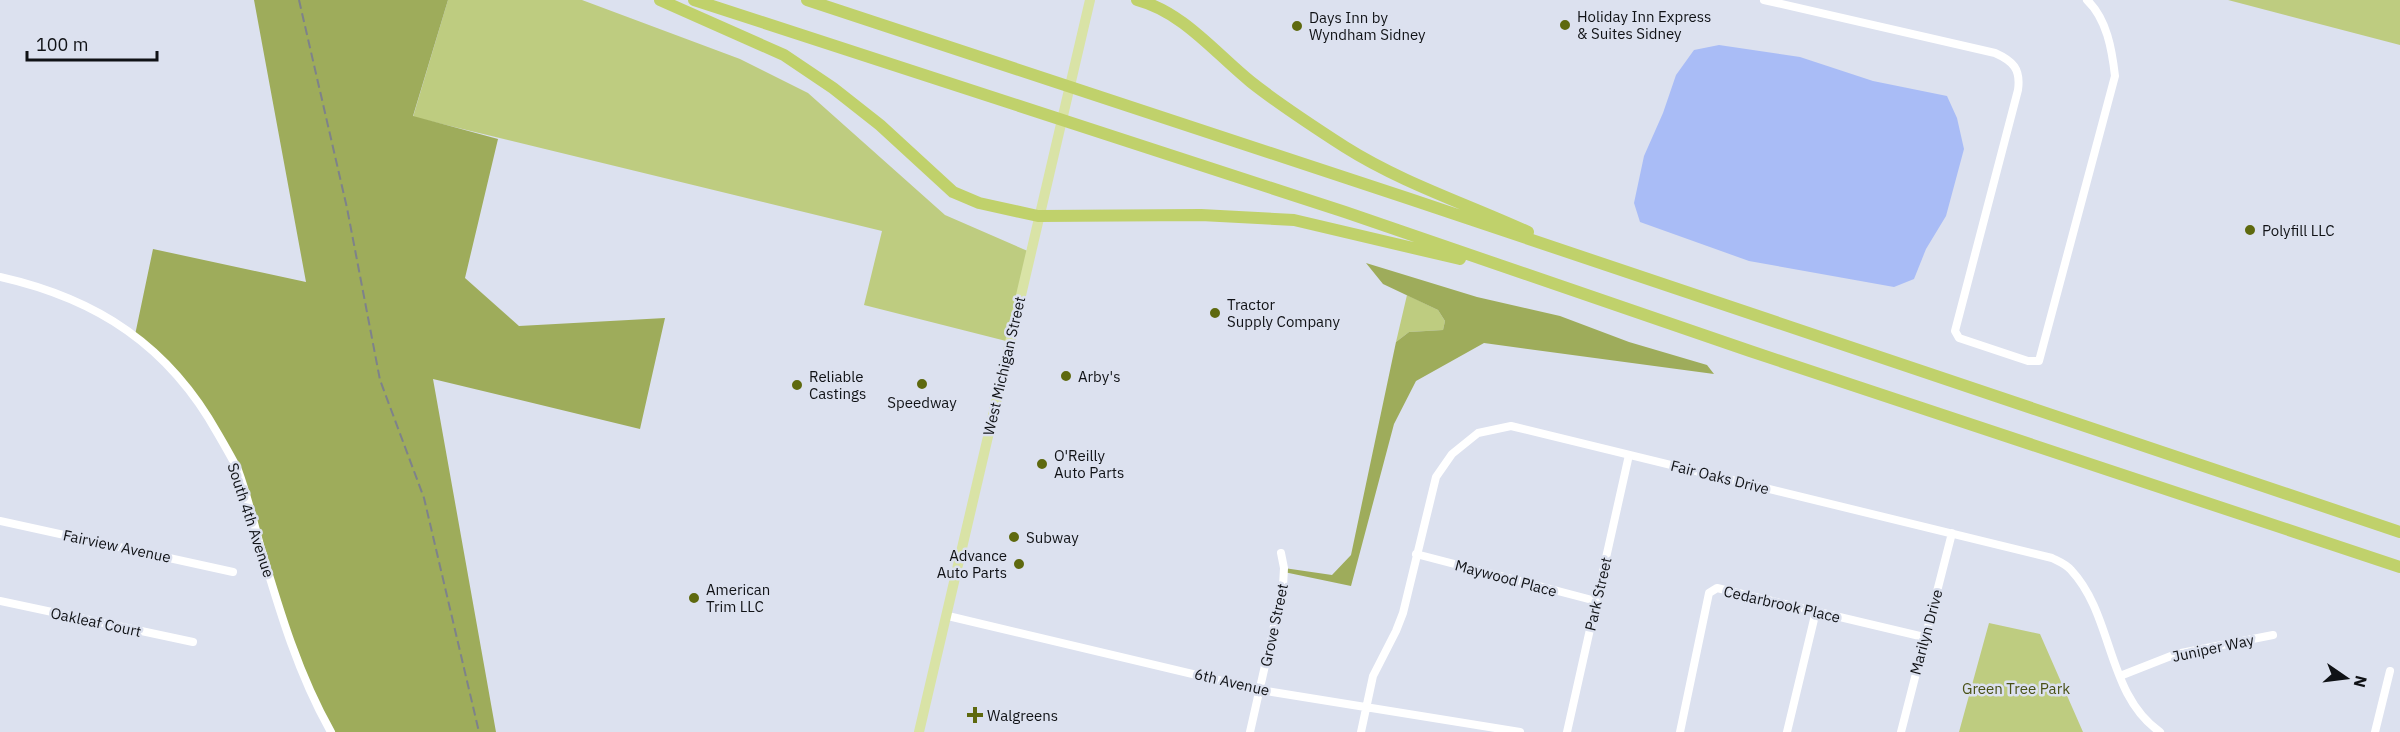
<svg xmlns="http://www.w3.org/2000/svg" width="2400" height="732" font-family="'IBM Plex Sans',sans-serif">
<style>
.green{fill:#becc80}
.forest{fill:#9eac5b}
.water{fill:#a9bcf6}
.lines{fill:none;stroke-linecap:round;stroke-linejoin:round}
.minor{stroke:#fff;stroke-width:8}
.major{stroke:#d9e3a6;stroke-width:10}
.highway{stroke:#c0d16b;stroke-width:12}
.rail{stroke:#7e828b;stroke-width:2;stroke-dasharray:9 4.5;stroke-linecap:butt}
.poi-dot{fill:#5e690e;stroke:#dce1ef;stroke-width:2}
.labels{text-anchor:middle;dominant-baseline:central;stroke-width:5;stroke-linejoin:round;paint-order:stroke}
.poi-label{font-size:15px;fill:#101216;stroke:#dce1ef;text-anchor:start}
.street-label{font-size:15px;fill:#101216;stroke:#dce1ef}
.park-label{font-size:15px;fill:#495116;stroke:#dce1ef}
</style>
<rect width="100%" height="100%" fill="#dce1ef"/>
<path class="green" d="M448,0H582L740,59L808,93L945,215L1030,252L1010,342L864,305L882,231L413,117Z
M2228,0H2400V45Z
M1407,295L1438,310L1445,321L1443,330L1409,332L1396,342Z
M1989,623L2040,634L2083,732H1959Z"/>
<path class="forest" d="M254,0H448L413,116L498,139L465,278L519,326L665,318L640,429L433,379L496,732H331L306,686L238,471L202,406L135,335L153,249L306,282Z
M1366,263L1477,297L1560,316L1629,342L1707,365L1714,374L1484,343L1416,381L1394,424L1351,586L1284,572V568L1332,575L1351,555L1396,342L1409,332L1443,330L1445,321L1438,310L1383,284Z"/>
<path class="water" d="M1719,45L1800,57L1873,81L1947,96L1957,118L1964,149L1946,216L1926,249L1914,279L1894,287L1749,261L1640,222L1634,203L1644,156L1663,113L1676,75L1694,50Z"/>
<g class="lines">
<path class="minor" d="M1764,0L1995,53C2013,61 2021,69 2018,90L1955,331L1959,338L2028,361H2039L2115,76C2112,50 2107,19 2087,0
M0,277C98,299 169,346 218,434C225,446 232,458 238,470C247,494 253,520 260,545C279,609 298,674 331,732
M0,521L233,572
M1416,554L1596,601
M0,601L193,642
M948,616L1260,690L1520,732
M2120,676L2176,654L2273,635
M1250,732L1283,586L1284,568L1281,553
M1361,732L1373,676L1396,631L1403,613L1436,477L1452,454L1478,433L1511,426L2052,558C2058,561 2066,564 2071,570C2114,616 2106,694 2160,732
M1567,732L1629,455
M1680,732L1709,593L1717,588L1924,637
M1787,732L1816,611
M1901,732L1952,533
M2375,732L2390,671"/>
<path class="major" d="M919,732L1090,0"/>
<path class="highway" d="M660,0L784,55L833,88L880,125L953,192L979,203L1038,216L1201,215L1294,220L1460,259
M694,0L1345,212L1750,351L2400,567
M807,0L1410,199L2400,532
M1137,0C1183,12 1215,53 1251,82C1280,105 1314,127 1345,147C1402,183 1467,204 1528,232"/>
<path class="rail" d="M299,0L347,208L380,380L424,498L479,732"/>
</g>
<g class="poi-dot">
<circle cx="1565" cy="25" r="6"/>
<circle cx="1297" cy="26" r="6"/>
<circle cx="2250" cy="230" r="6"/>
<circle cx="1215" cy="313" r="6"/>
<circle cx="1066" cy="376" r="6"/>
<circle cx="922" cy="384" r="6"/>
<circle cx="797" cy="385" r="6"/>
<circle cx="1042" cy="464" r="6"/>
<circle cx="1014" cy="537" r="6"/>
<circle cx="1019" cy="564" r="6"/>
<circle cx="694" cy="598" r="6"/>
<path d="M972 706h6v6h6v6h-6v6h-6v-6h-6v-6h6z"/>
</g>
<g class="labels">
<g class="poi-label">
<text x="1577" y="16">Holiday Inn Express<tspan x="1577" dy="17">&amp; Suites Sidney</tspan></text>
<text x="1309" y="17">Days Inn by<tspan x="1309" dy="17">Wyndham Sidney</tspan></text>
<text x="2262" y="230">Polyfill LLC</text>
<text x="1227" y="304">Tractor<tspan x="1227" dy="17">Supply Company</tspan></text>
<text x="809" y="376">Reliable<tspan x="809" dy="17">Castings</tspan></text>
<text x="1078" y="376">Arby's</text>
<text x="922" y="402" text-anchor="middle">Speedway</text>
<text x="1054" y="455">O'Reilly<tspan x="1054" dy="17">Auto Parts</tspan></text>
<text x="1026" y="537">Subway</text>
<text x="1007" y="555" text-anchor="end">Advance<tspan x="1007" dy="17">Auto Parts</tspan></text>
<text x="706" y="589">American<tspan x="706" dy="17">Trim LLC</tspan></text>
<text x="987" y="715">Walgreens</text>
</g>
<g class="street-label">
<text transform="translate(1004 366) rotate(-77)">West Michigan Street</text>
<text transform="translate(1720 477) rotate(14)">Fair Oaks Drive</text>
<text transform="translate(251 520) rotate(72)">South 4th Avenue</text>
<text transform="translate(117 546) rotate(12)">Fairview Avenue</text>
<text transform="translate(1506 578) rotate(15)">Maywood Place</text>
<text transform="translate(1598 594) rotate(-77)">Park Street</text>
<text transform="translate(1782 604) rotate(13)">Cedarbrook Place</text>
<text transform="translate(96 622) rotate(12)">Oakleaf Court</text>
<text transform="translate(1274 625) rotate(-78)">Grove Street</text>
<text transform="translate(1926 632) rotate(-75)">Marilyn Drive</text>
<text transform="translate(2213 648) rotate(-12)">Juniper Way</text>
<text transform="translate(1232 682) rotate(13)">6th Avenue</text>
</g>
<g class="park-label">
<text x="2016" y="688">Green Tree Park</text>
</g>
</g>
<g transform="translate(2346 678) rotate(104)" stroke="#dce1ef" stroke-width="4.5" paint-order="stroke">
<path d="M0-4.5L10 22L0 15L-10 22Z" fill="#101216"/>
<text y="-9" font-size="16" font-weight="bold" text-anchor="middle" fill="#101216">N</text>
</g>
<path d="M27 51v9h130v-9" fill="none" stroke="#101216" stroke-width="3"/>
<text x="36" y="51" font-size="18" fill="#101216" stroke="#dce1ef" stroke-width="4.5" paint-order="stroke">100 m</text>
</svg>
